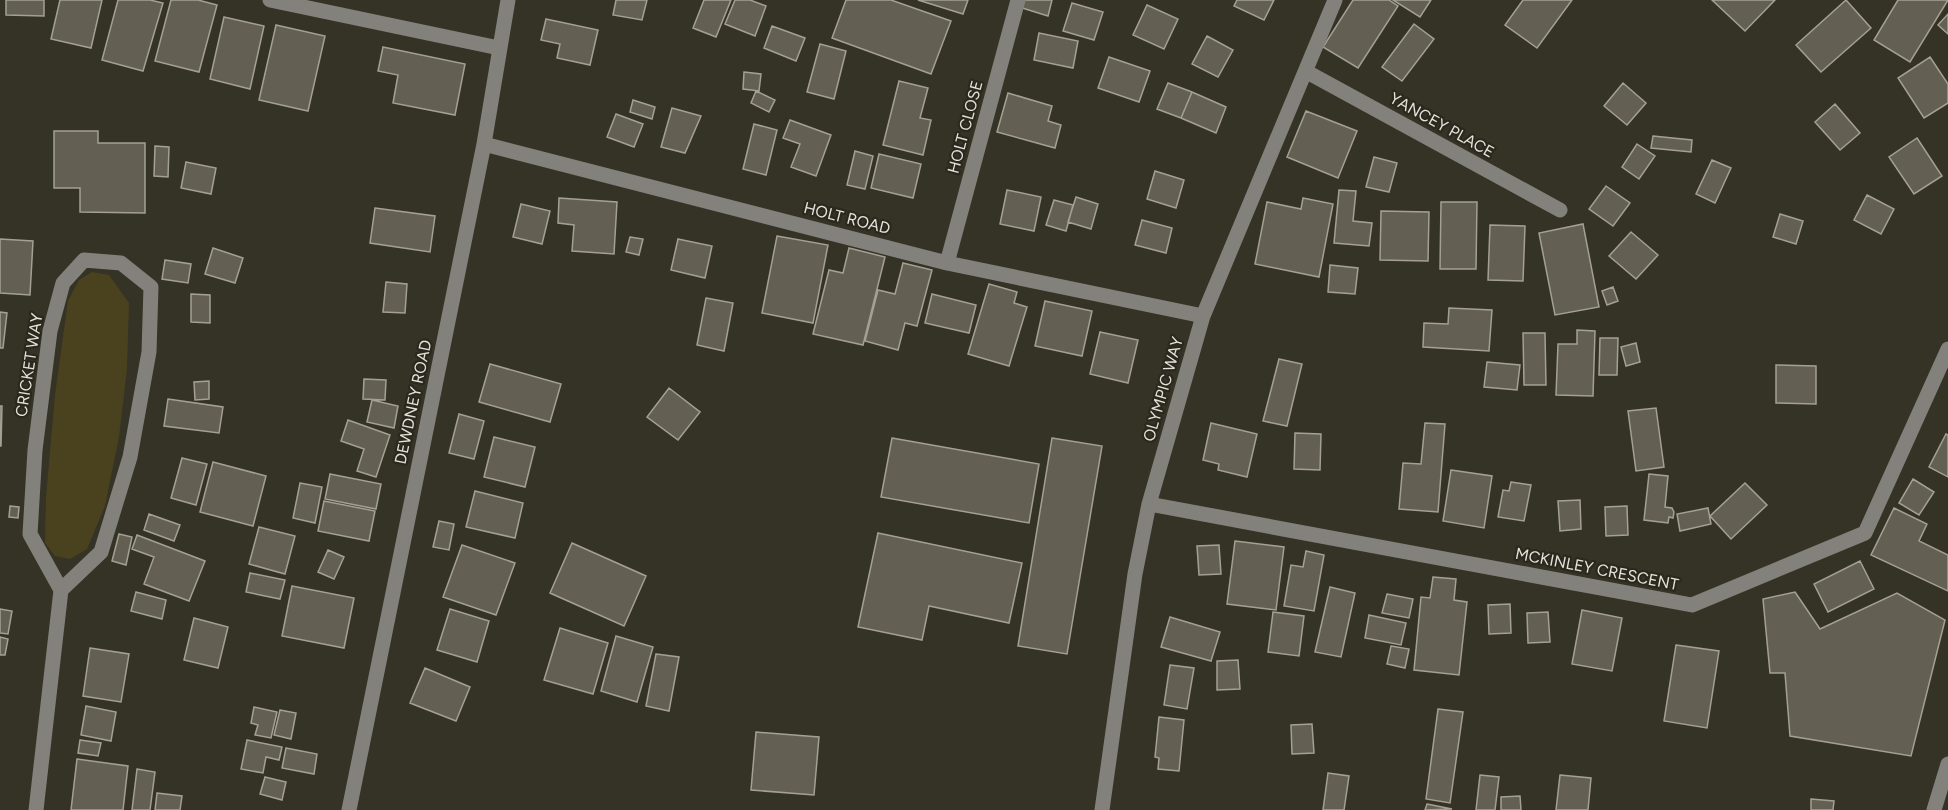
<svg xmlns="http://www.w3.org/2000/svg" width="1948" height="810" font-family="Figtree,sans-serif">
<style>
.grass{fill:#4a421e}
.building{fill:#636053;stroke:#a4a193;stroke-width:1.5}
.lines{fill:none;stroke-linecap:round;stroke-linejoin:round}
.minor{stroke:#83817b;stroke-width:15}
.labels{text-anchor:middle;dominant-baseline:central;stroke-width:4.5;stroke-linejoin:round;paint-order:stroke}
.street-label{font-size:16px;fill:#e4e2db;stroke:#2b281d}
</style>
<rect width="100%" height="100%" fill="#353226"/>
<path class="grass" d="M92,272L109,275L129,303L127,369L119,437L105,506L87,549L70,559L55,556L45,543L46,497L55,395L68,301L79,280Z"/>
<path class="building" d="M6,0H44V16L6,15Z
M60,0H102L91,48L51,39Z
M118,0H150L163,3L143,71L102,60Z
M171,0H198L217,5L199,72L155,61Z
M616,0H647L642,20L613,15Z
M704,0H731L716,37L693,28Z
M735,0H750L766,6L755,36L725,24Z
M846,0H891L951,21L931,74L832,38Z
M918,0H968L963,14Z
M1021,0H1052L1048,16L1019,7Z
M1237,0H1274L1264,20L1234,6Z
M1353,0H1389L1398,6L1358,68L1323,47Z
M1393,0H1431L1420,17Z
M1523,0H1572L1537,48L1505,25Z
M1712,0H1775L1745,31Z
M1846,0L1871,28L1821,72L1796,45Z
M1898,0H1948L1910,62L1874,40Z
M1072,3L1103,12L1094,40L1063,31Z
M1147,5L1178,19L1164,49L1133,35Z
M1948,14V34L1938,25Z
M224,17L264,26L250,89L210,79Z
M546,19L598,30L590,65L557,58L560,44L541,40Z
M1414,24L1434,39L1402,81L1382,67Z
M276,25L325,36L308,111L259,100Z
M772,26L805,38L796,61L764,48Z
M1039,33L1078,41L1073,68L1034,60Z
M1207,36L1233,50L1218,77L1192,64Z
M820,44L846,51L834,99L807,92Z
M383,47L465,64L455,115L393,103L398,75L378,71Z
M1109,57L1150,71L1139,102L1098,88Z
M1930,57L1948,84V103L1924,118L1898,78Z
M744,72L761,74L759,91L743,89Z
M899,81L928,88L920,118L931,120L923,155L883,145Z
M1168,83L1192,92L1181,118L1157,109Z
M1623,83L1646,103L1627,125L1604,106Z
M756,91L775,100L769,112L751,103Z
M1192,92L1226,107L1216,133L1181,118Z
M1008,93L1052,106L1048,121L1061,125L1055,148L997,132Z
M633,100L655,107L652,119L630,112Z
M1835,104L1860,133L1840,150L1815,122Z
M672,108L701,116L685,153L661,147Z
M1306,111L1357,131L1338,178L1287,157Z
M616,114L643,124L634,147L607,137Z
M790,120L831,135L816,176L791,167L800,144L783,138Z
M754,124L777,130L766,175L743,169Z
M54,131H98V143H145V213L80,212V188H54Z
M1653,136L1692,140L1691,152L1651,148Z
M1917,138L1942,176L1914,194L1889,157Z
M1637,144L1655,156L1639,179L1622,167Z
M155,146L169,147L168,177L154,176Z
M855,151L873,156L865,189L847,185Z
M879,154L921,164L913,198L871,188Z
M1374,157L1397,163L1389,192L1366,187Z
M1712,160L1731,168L1715,203L1696,194Z
M186,162L216,168L211,194L181,188Z
M1155,171L1184,180L1176,208L1147,199Z
M1606,186L1630,203L1613,226L1589,209Z
M1007,190L1041,197L1034,231L1000,224Z
M1339,190L1356,191L1353,221L1372,223L1369,246L1334,243Z
M1867,195L1894,209L1881,234L1854,220Z
M1076,197L1098,204L1091,229L1068,222Z
M559,198L617,202L614,254L572,251L574,225L558,223Z
M1303,198L1333,204L1319,277L1255,264L1267,202L1301,209Z
M1054,200L1073,205L1066,231L1046,225Z
M1441,202H1477L1476,269H1440Z
M521,204L550,211L542,244L513,237Z
M375,208L435,216L430,252L370,243Z
M1381,211L1429,212L1428,261L1380,260Z
M1780,214L1803,221L1796,244L1773,237Z
M1142,220L1172,228L1166,253L1135,245Z
M1583,224L1599,307L1555,315L1539,233Z
M1490,225L1525,226L1523,281L1488,280Z
M1631,232L1658,255L1636,279L1609,256Z
M777,236L828,245L813,323L762,313Z
M630,237L643,239L639,255L626,252Z
M0,239L33,241L30,295L0,293Z
M678,239L712,246L705,278L671,270Z
M213,248L243,258L235,283L205,274Z
M849,248L885,257L863,345L813,334L829,270L843,273Z
M165,260L191,264L188,283L162,279Z
M903,263L932,270L917,326L905,323L898,350L865,341L878,290L895,294Z
M1330,265L1358,268L1355,294L1328,292Z
M386,282L407,284L405,313L383,312Z
M989,284L1017,292L1014,303L1027,307L1009,366L968,354Z
M1613,287L1618,301L1607,305L1602,291Z
M191,294L210,295V323L191,322Z
M932,294L976,305L969,333L925,323Z
M706,298L733,303L724,351L697,345Z
M1045,301L1092,311L1082,356L1035,346Z
M1449,308L1492,310L1489,351L1423,347L1424,323L1448,324Z
M0,312L7,313L3,348H0Z
M1577,330L1595,331L1593,396L1556,395L1558,344H1577Z
M1100,332L1138,340L1128,383L1090,374Z
M1523,333H1545L1546,385H1524Z
M1600,338H1618L1617,375H1599Z
M1636,343L1640,362L1626,366L1621,347Z
M1279,359L1302,364L1287,426L1263,421Z
M1487,362L1520,365L1517,390L1484,387Z
M490,364L561,384L550,422L479,402Z
M1776,365L1816,366V404L1776,403Z
M364,379L386,380L385,400L363,399Z
M209,381V399L195,400L194,382Z
M669,388L700,412L678,440L647,417Z
M168,399L223,407L219,433L164,426Z
M372,400L398,406L394,428L367,422Z
M0,406H2L1,446H0Z
M1656,408L1664,467L1636,471L1628,411Z
M459,414L484,421L474,459L449,453Z
M348,420L390,435L376,477L357,471L364,449L341,441Z
M1211,423L1257,434L1247,477L1218,470L1219,464L1203,460Z
M1425,423L1445,424L1438,512L1399,509L1403,463L1421,464Z
M1295,433L1321,434L1320,470L1294,469Z
M1946,434L1948,435V477L1929,467Z
M494,437L535,447L525,487L484,477Z
M892,438L1039,464L1029,523L881,497Z
M1052,438L1102,446L1067,654L1018,646Z
M182,458L207,464L196,505L171,498Z
M213,462L266,476L253,526L200,512Z
M1451,470L1492,476L1484,528L1443,521Z
M330,474L381,484L376,509L325,499Z
M1649,474L1668,476L1665,507L1672,508L1674,512L1673,518L1669,517L1668,523L1644,520Z
M1913,479L1934,492L1919,515L1899,503Z
M1511,482L1531,485L1524,521L1498,517L1503,490L1509,491Z
M300,483L322,487L315,523L293,518Z
M1745,483L1767,505L1731,539L1710,516Z
M475,491L523,503L515,538L466,527Z
M1580,500L1581,529L1560,531L1558,501Z
M324,501L375,511L369,541L318,531Z
M10,506L19,507L18,518L9,517Z
M1627,506L1628,535L1606,536L1605,507Z
M1708,508L1711,524L1680,531L1677,514Z
M1894,508L1927,524L1919,541L1948,555V591L1871,555Z
M149,514L180,525L174,541L144,530Z
M439,521L454,524L449,550L433,547Z
M259,527L295,536L285,574L249,564Z
M878,533L1022,563L1009,623L929,606L922,640L858,627Z
M119,534L132,537L126,565L112,561Z
M137,535L205,561L189,601L144,584L154,557L132,549Z
M1235,541L1284,547L1276,610L1227,604Z
M572,543L646,576L624,626L550,593Z
M462,545L515,563L496,615L443,597Z
M1219,545L1221,574L1199,575L1197,546Z
M328,550L344,557L334,579L318,572Z
M1306,551L1324,555L1314,611L1284,606L1291,565L1303,567Z
M1860,561L1874,589L1828,612L1814,584Z
M250,573L285,580L280,599L246,592Z
M1433,577L1456,579L1454,600L1467,602L1459,675L1414,670L1421,597L1430,598Z
M292,586L354,598L344,648L282,636Z
M1330,587L1355,593L1341,657L1315,652Z
M136,592L166,600L162,619L131,611Z
M1795,592L1820,629L1897,593L1945,620L1911,756L1790,736L1785,673H1770L1763,599Z
M1387,594L1413,599L1409,618L1382,613Z
M1510,604L1511,633L1489,634L1488,605Z
M0,609L12,611L8,634L0,633Z
M450,609L489,621L477,662L437,650Z
M1582,610L1622,618L1612,671L1572,664Z
M1273,612L1304,616L1299,656L1268,652Z
M1548,612L1550,642L1528,643L1527,613Z
M1369,615L1406,623L1401,645L1365,638Z
M1170,617L1220,632L1211,661L1161,647Z
M194,618L228,627L218,668L184,660Z
M560,628L608,643L593,694L544,680Z
M616,636L653,647L637,702L601,691Z
M0,637L8,639L5,655H0Z
M1676,645L1719,651L1707,728L1664,721Z
M1391,646L1409,649L1405,668L1387,664Z
M90,648L129,654L121,702L83,696Z
M656,654L679,657L669,711L646,706Z
M1238,660L1240,689L1217,690V661Z
M1170,665L1194,668L1187,709L1164,705Z
M425,668L470,687L456,721L410,703Z
M86,706L116,712L111,741L81,735Z
M254,707L277,712L271,738L255,735L258,725L251,723Z
M1438,709L1463,712L1450,803L1426,799Z
M280,710L296,713L291,739L274,735Z
M1159,717L1184,720L1179,771L1158,769L1159,758L1155,757Z
M1312,724L1314,753L1292,754L1291,725Z
M756,732L819,737L814,795L751,790Z
M80,740L101,743L98,756L78,753Z
M247,740L282,747L279,760L266,757L263,773L241,769Z
M286,748L317,754L314,774L282,768Z
M77,759L128,766L123,810H71Z
M137,769L155,772L150,810H132Z
M1328,773L1349,776L1344,810H1323Z
M1480,775L1499,777L1495,810H1476Z
M1560,775L1591,778L1588,810H1556Z
M265,777L286,782L282,800L260,794Z
M157,793L182,796L180,810H155Z
M1520,796L1521,810H1501V797Z
M1811,799L1834,801L1833,810H1811Z
M1427,804L1452,809L1425,810Z"/>
<g class="lines">
<path class="minor" d="M270,0L499,48
M1307,72L1560,210
M484,144L947,263L1203,316
M947,263L1018,0
M1149,504L1692,605L1865,533L1948,349
M36,810L61,590L30,534L35,450L50,331L63,283L84,260L121,263L151,287L149,352L130,457L101,552L61,590
M349,810L484,144L508,0
M1102,810L1135,574L1149,504L1203,316L1335,0
M1934,810L1948,764"/>
</g>
<g class="labels">
<g class="street-label">
<text transform="translate(1442 125) rotate(29)">YANCEY PLACE</text>
<text transform="translate(965 127) rotate(-75)">HOLT CLOSE</text>
<text transform="translate(847 218) rotate(14)">HOLT ROAD</text>
<text transform="translate(29 365) rotate(-81)">CRICKET WAY</text>
<text transform="translate(1163 389) rotate(-74)">OLYMPIC WAY</text>
<text transform="translate(413 402) rotate(-78)">DEWDNEY ROAD</text>
<text transform="translate(1597 569) rotate(11)">MCKINLEY CRESCENT</text>
</g>
</g>
</svg>
